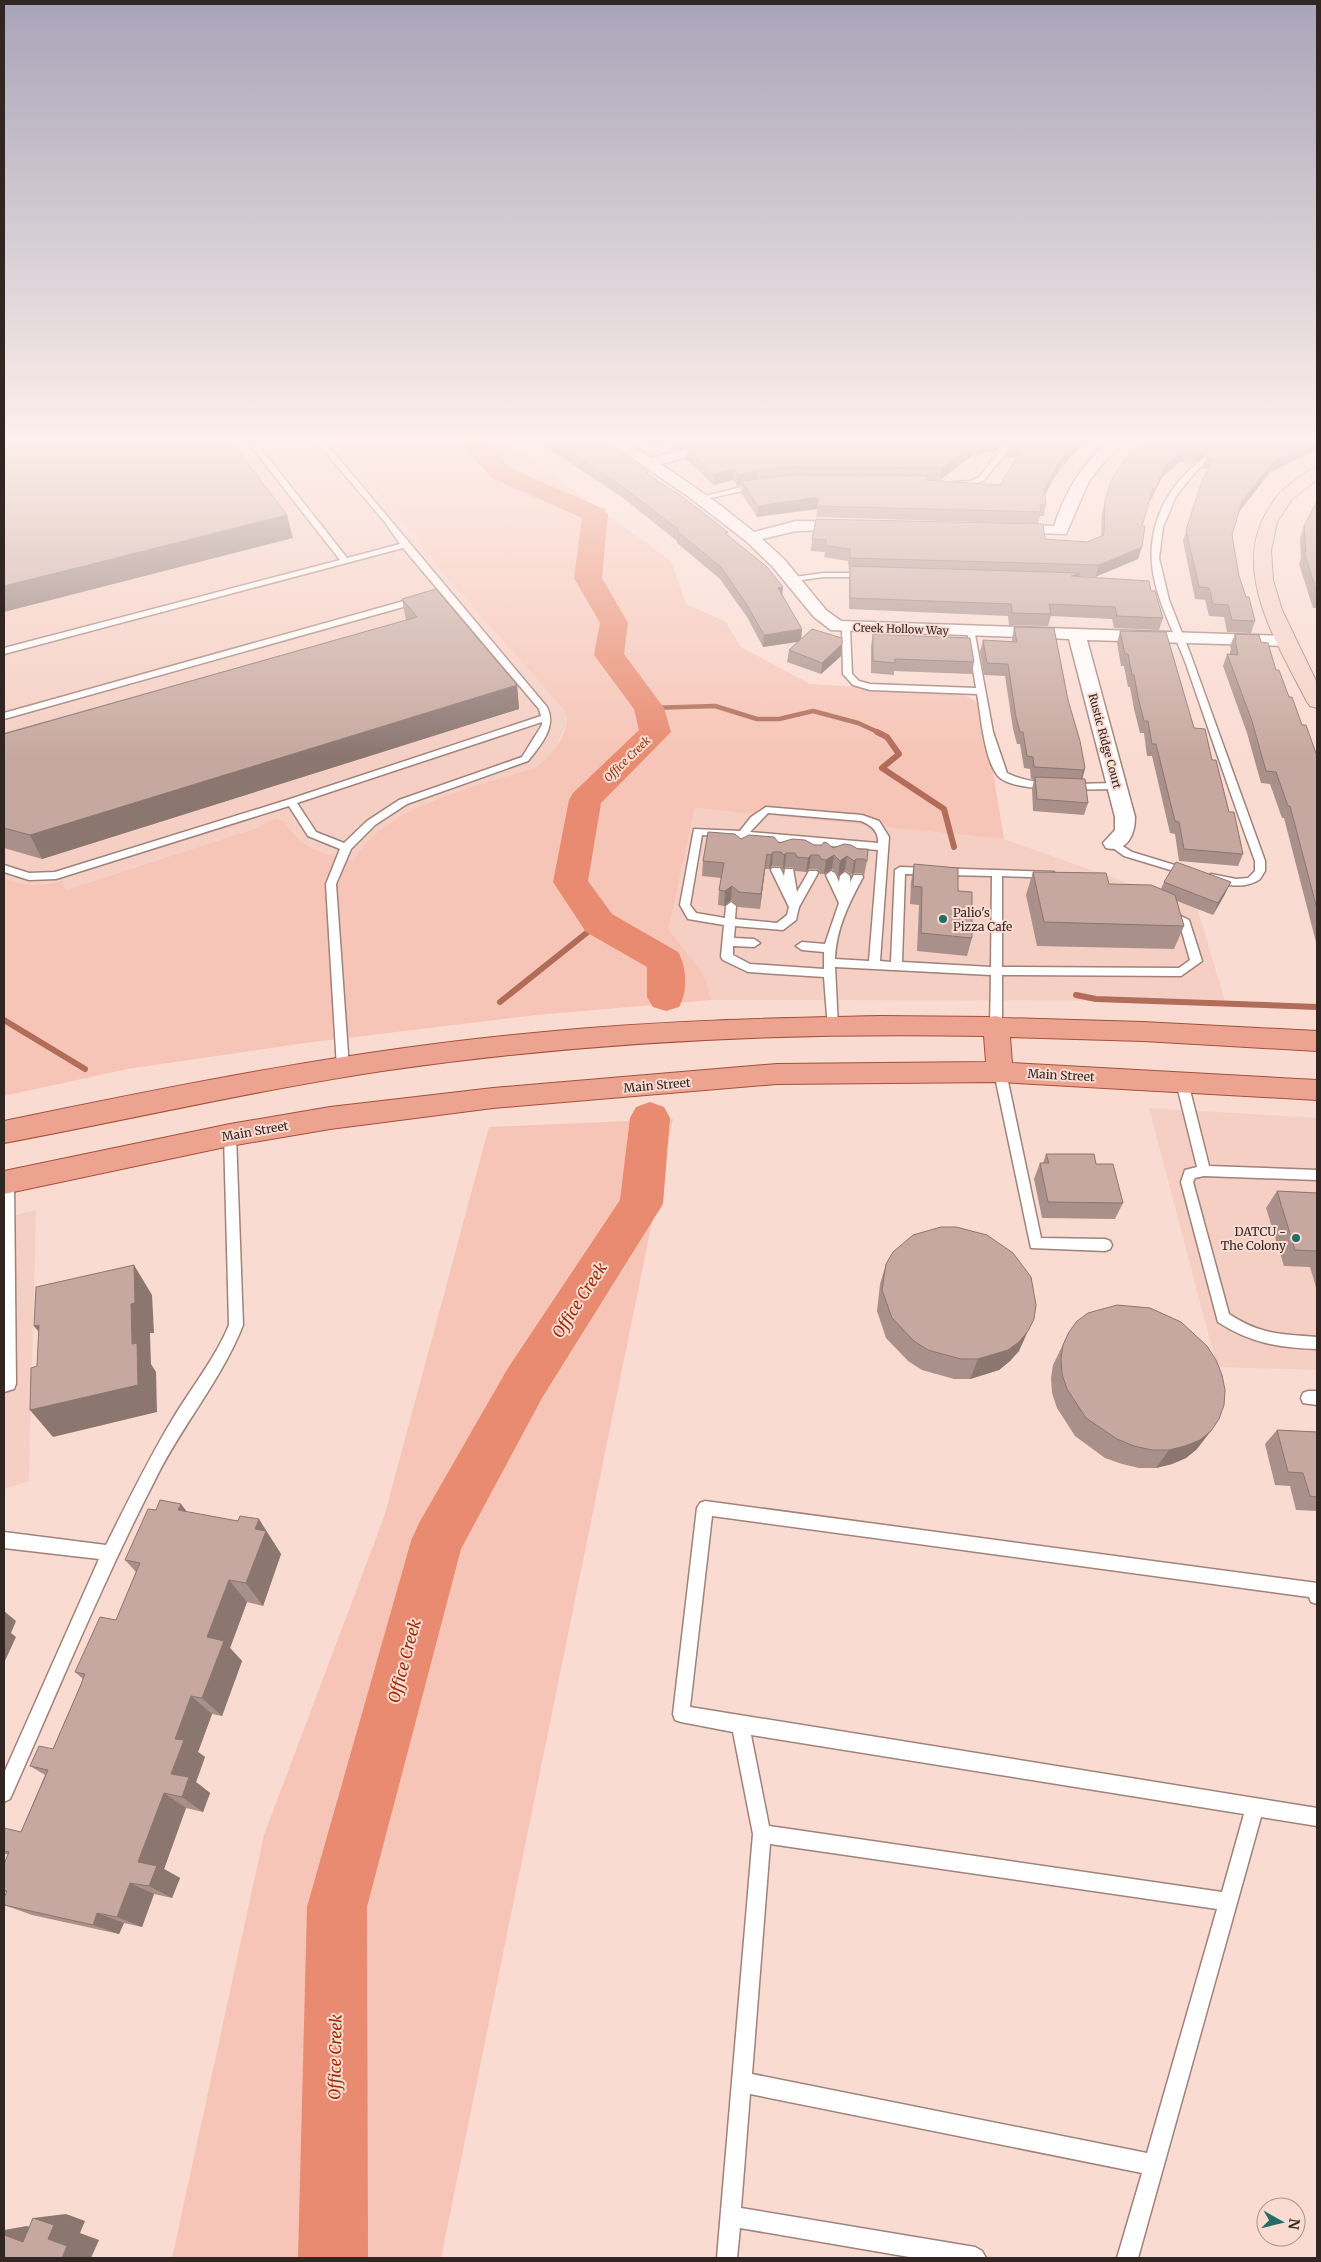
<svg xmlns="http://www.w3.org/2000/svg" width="1321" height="2262" font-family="Merriweather,serif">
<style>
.built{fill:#f5cfc3}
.green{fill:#f6c5b7}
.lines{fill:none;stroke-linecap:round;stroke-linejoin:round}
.stream-far1{stroke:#b16d59;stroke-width:4.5}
.stream{stroke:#b16d59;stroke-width:6}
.river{fill:#e88b70;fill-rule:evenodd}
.lane-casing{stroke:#9f827a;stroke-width:3}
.street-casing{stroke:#9f827a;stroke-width:3}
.secondary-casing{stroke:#9f827a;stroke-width:2}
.primary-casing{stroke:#a2513a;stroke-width:2}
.lane{fill:#fff;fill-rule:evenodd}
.street{fill:#fff;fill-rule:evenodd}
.secondary{fill:#f5d2c8;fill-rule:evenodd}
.primary{fill:#eca490;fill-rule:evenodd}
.wall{fill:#aa908a}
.shaded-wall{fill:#8b7670}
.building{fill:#c6a8a0;stroke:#8b7670}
.poi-dot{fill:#246d67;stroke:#fadbd2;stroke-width:2}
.labels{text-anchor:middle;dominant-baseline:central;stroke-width:4;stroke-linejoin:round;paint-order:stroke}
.far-street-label{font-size:11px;fill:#322623;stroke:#fadbd2}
.far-water-label{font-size:11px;font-style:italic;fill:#982c04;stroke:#fadbd2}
.poi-label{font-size:12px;fill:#322623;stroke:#fadbd2;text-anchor:start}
.street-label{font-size:12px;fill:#322623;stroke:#fadbd2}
.near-water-label{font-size:16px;font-style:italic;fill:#982c04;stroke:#fadbd2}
</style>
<rect width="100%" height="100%" fill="#fadbd2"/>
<path class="built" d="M4,441H333L415,535L423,549L557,702L566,714L565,727L558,743L550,757L537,767L429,802L359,852L354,860L319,853L291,834L284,821L261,826L66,890L62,880L33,886L19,884L4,878Z
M695,808L1004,839L1197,908L1225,1001L711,1000L704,975L667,929Z
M1149,1108L1317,1118V1370L1217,1367Z
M36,1210L29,1481L4,1489V1218Z"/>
<path class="green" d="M333,441H505L671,561L686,604L726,622L741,647L810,684L961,693L982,705L1004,839L695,808L668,929L704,975L711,1000L536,1015L305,1043L127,1069L4,1096V878C25,887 41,887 62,880L66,890L259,827L275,819L284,821C301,850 324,854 354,860C385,805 480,786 537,767C551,755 569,736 566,715C565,711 560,706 557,702L439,568L423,549L415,535Z
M673,1119L441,2258H172L264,1835L384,1517L489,1127Z"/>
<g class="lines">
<path class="stream-far1" d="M649,708L715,706L757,719H779L813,711L858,723L880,733"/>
<path class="stream" d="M877,732L887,737L899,754L882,768L944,809L954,847
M1076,995L1096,999L1317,1007
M500,1002L599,923
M4,1020L85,1069"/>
<path class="river" d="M458,441H484L510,468L604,509L608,514L602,578L628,623L624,654L664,708L671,732L601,803L588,881L612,914L678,952C687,967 688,992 679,1007L666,1011L653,1007L647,997V967L586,932L553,882L569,800L573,793L639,730L634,709L594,655L600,623L574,578L582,518L492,478Z
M650,1102L664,1107L670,1118L663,1204L542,1398L461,1549L367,1907L368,2258H298L307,1907L411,1541L419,1523L508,1368L620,1200L630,1118L636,1107Z"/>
<defs>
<path id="lane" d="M247,441H255L347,558L400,544L384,521L316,441H324L547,707C557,727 541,745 528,761L407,804L375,825L351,849L336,884L349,1068L343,1073L337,1068L326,884L340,849L308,836L289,806L56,879L29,880L4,872V865L29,873L55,872L287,800L541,716L539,709L403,548L4,654V648L340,560ZM542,722V725L522,757L399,800L367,821L344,843L316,832L297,803Z
M1008,441H1016L984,480L973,485L954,486V482L971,481L979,477Z
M1230,441H1240L1209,460L1196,471L1176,496L1163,527L1159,558L1169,600L1190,653L1265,861V871L1260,879C1245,890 1224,885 1207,880L1206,878L1211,874L1236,879L1248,878L1255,871V861C1231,796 1209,730 1186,664C1172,626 1148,587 1152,545C1156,498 1190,462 1230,441Z
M758,483L762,485L761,487L701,500L697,498Z
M824,573H867L871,575L867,577H824L794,581L790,579L794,577Z
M418,597L422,600L421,602L4,719V713Z
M846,625L850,628L852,674L859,681L870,684L976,688L967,631L974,629L993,732L1007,773C1039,789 1081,783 1116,783L1121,786L1116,789C1092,789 1014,794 998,776C984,759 981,715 977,694L870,690L853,685L843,674L842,628Z
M766,807L862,815L879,821L889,837L880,961L891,962L895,870L900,867L1054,872V876L1050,878L1002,876V967L1179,968L1190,960L1180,925L1164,914L1169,910L1189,920L1202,961L1181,976L1002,975V1025L996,1029L990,1025L991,975L835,967L838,1026L832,1030L828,1029L824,977L748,972L723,960L721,957L724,925L688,919L680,905L694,829L740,831L751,817ZM768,813L861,821C871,825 879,831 878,843L750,832ZM702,835L738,838L737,841L742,844L746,843L748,839L878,850L869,961L835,959C836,929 849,903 863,877L862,875H854L850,882V876L845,872L840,876L839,882L835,873L831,871L826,875L839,903L825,944L802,942L796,946L802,950L824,952V969L750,964L733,955V946L754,947L760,943L754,939L734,938L735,926L783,930L796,920L799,907L818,873L817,871H809L797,892L793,869H785L784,876L780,868H772L771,870L789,907L787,915L777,923L735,919L736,906L731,902L726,906L725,918L696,913L690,905ZM905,874L992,876L991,967L902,962Z
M1113,840L1132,852L1191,870L1192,872L1187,875L1124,856L1109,845L1108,843Z
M1000,1067L1006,1072L1041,1238L1105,1239L1110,1241L1112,1245L1110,1249L1105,1251L1031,1248L994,1072Z
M1182,1077L1188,1082L1209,1166L1317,1170V1180L1204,1176L1195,1178L1193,1182L1229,1314C1261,1335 1281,1334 1317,1337V1349C1280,1348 1250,1343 1218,1322L1181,1182L1185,1170L1197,1167L1176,1082Z
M230,1130L234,1132L236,1135L243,1325C222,1379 183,1424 157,1476C103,1581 58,1691 10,1799L4,1802V1773L99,1559L4,1548V1532L106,1545C127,1503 148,1460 172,1420C191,1388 215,1359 229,1325L224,1135L226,1132Z
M8,1176L13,1177L14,1181L16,1384L14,1389L4,1392V1177Z
M1308,1391H1317V1405L1303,1403L1301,1398L1303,1393Z
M705,1501L1317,1583V1604L1311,1602L1309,1597L712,1516L690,1707L1317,1808V1826L1261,1817L1138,2258H1117L1142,2173L750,2094L741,2208L975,2247L982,2251L986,2258H915L740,2228L737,2258H717L753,1834L733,1732L681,1722L675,1720L673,1714L697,1508L700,1503ZM751,1735L1244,1814L1222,1892L769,1826ZM770,1844L1217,1909L1147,2153L752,2074Z"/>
<path id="street" d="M607,441H624L651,458L705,444L724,441H765L758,445L706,452L661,464L720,505L754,532L796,521L855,522L857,525L855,528L849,530L796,531L762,539L784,559L826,610L841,621L1287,636L1293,637L1296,641L1293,645L1287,646L1087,640L1135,817C1135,835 1127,853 1106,848L1103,843L1115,830V817L1069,639L831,630L814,617L772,566L746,541L689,497Z
M891,441H913L906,445L893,444Z
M1109,441H1125L1103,463L1089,481L1066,534L1003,532L1001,529L1003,526L1009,524L1054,526C1065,493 1082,463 1109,441Z"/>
<path id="secondary" d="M1317,467V480L1292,499L1277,522L1271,550L1273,580L1282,610L1317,683V708L1310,706L1307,702C1278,645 1228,568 1270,507C1273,502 1277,496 1281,492C1290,483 1301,476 1311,469Z"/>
<path id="primary" d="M881,1016L990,1017L996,1016L1003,1018L1143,1022L1317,1031V1051L1143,1041L1010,1037L1012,1063L1317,1080V1100L1000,1082L777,1084L493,1108L330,1129L230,1146L4,1194V1171L230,1124L330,1107L493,1088L777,1064L986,1062L984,1036C785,1032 586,1042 389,1070C260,1089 132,1119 4,1143V1121C182,1084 362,1048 544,1032C656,1021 769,1018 881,1016Z"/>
</defs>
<use href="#lane" class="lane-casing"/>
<use href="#street" class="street-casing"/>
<use href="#secondary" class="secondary-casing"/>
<use href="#primary" class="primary-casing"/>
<use href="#lane" class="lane"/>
<use href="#street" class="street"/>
<use href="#secondary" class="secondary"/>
<use href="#primary" class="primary"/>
</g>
<path class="wall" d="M537,441H600L648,472V475L728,535L782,594L802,629L801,639L842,644L841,656L821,674L787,662L789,650L798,642L763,647L747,617L720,579L677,543V541L623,498Z
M645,441H715L709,442H881L933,445L939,441H1005L994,453L985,451L979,456L973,455L940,480H931L1000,485L1016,458L1005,456L1007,444L1072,455L1057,473L1045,495L1046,505L1044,516H1040L1038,524L816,517L817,509L757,517L741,493L742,485L737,486L733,480L714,485L686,459V448L702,444L675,450L669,444L650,447Z
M1146,441L1210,450L1192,465L1180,462L1162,477L1151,500H1149L1142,526L1138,559L1095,577L1079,576V577L1151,591L1163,618L1159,630L1114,628L1112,619L1051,616L1048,626L1009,625L1008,616L849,609V578L850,570H849L848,561L824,557L825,552L811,551L812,539H1045L1087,542L1101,536L1102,512L1105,501Z
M1206,457L1270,472L1239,512L1232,535L1239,576L1255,621L1251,633L1227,632L1224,617L1209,616L1205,600L1195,599L1183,541L1203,478L1208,470L1202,468Z
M1317,501V609V608H1313L1299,564L1301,558L1300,538L1304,526Z
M402,599L517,685L519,709L42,859L4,848V733L406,620Z
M1014,627L1068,700L1085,768L1082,779L1088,803L1084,815L1033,811L1032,789L1034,780L1031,779L1030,769L1024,768L1020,744H1017L1013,729L1005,676L984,675L980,652L983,640L1012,642V639Z
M1120,631L1194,728L1212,760L1243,854L1238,866L1179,861L1175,834L1170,833L1152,756H1147L1144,733H1140L1134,709L1130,687H1128L1124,666H1121L1117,643Z
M873,634L974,662L972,674L894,671V675L871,673V646Z
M1235,634L1261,642L1289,697L1302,725L1317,756V946L1284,818H1282L1270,784L1261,783L1247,733L1223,666L1227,654H1230V652L1231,649L1230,646Z
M741,839L779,843L814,845L833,848L851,845L867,861L864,876L862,873H854L852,875L845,870L838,876L832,869L824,874H820L817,869H809L806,872L795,871L793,867H785L783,870L780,866H772L769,869H765L760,909L738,907L731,900L724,906L718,905L719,890L721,878L702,876L703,861Z
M914,864L972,938L967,956L917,951L919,905L910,904L911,882Z
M1033,872L1109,884L1161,889L1164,882L1225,894L1213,915L1177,901L1184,926L1174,949L1037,946L1026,895Z
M1046,1154L1096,1164L1123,1203L1115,1219L1042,1218L1034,1179L1040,1163H1043Z
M1277,1191L1317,1193V1291L1310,1267L1284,1266L1266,1208Z
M886,1264L1019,1351L1010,1361L999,1370L970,1379H954L922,1370L908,1361L886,1338L877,1311L880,1284Z
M1069,1332L1197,1449L1186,1458L1172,1464L1156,1468H1139L1122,1464L1105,1458L1075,1436L1057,1408L1052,1393L1051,1378L1053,1365Z
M1277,1430L1317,1432V1511L1296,1510L1290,1486L1275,1485L1265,1444Z
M156,1510L187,1512L275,1543L274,1544L281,1554L263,1606L247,1602L230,1648L242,1661L222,1716L212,1714L198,1752L205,1757L196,1782L210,1793L203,1812L186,1808L164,1869L180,1878L172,1898L154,1894L142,1927L124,1923L119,1934L32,1915L4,1905L6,1892H4V1864L8,1855L4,1853V1828L21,1832L45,1775L30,1766L53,1749L83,1679L75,1672L116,1620L136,1572L125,1560Z"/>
<path class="shaded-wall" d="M650,441H669V444L650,447Z
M675,441H715L675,450Z
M985,441H986L985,451L979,456L981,445Z
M996,441H1005L994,453L996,442Z
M1078,441H1087L1072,455L1057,473L1041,501L1044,490L1059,462Z
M1212,441H1226L1210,450L1192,465L1195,454Z
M1317,441V450L1270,472L1238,513L1242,501L1274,461Z
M976,444L973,455L940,480L942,468Z
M1183,450L1180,462L1162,477L1151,500L1155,489L1165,466Z
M734,469L733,480L714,485V474Z
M758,470V481H742V485L737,486L738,475Z
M818,497L817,509L757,517L758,506Z
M287,515L293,538L4,612V586Z
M1142,547L1138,559L1095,577L1099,565Z
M1080,573L1077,585L1071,576Z
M783,587L782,598L778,588Z
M802,629L801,641L763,647L764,635Z
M842,644L841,656L821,674L822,663Z
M517,685L519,709L42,859L30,835Z
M1085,768L1082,780L1080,782L1083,770Z
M773,852L772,866L769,869L771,855Z
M786,853L785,867L783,870L784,855Z
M767,854L765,869L760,909L761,894Z
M811,855L809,869L806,872L808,858Z
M834,855L832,869L824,874L826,860Z
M847,856L845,870L838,876L840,861Z
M856,859L854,873L852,875L854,861Z
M1231,882L1225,894L1213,915L1218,903Z
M732,886L731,900L724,906L725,891Z
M134,1265L152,1295L154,1333H150L151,1364L156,1372L157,1412L53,1437L30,1410L132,1344L131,1304Z
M39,1325L57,1355L34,1326Z
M1028,1331L1019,1351L1010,1361L999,1370L970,1379L978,1359Z
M1211,1431L1197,1449L1186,1458L1172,1464L1156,1468L1169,1450Z
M181,1504L200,1529L178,1510Z
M259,1519L281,1554L263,1606L246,1583L255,1529Z
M229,1580L247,1602L230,1648L242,1661L222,1716L202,1698L207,1637Z
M4,1611L16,1621L11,1633L16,1637L4,1663Z
M191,1696L212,1714L198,1752L205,1757L196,1782L210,1793L203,1812L182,1797L171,1774L175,1739Z
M164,1793L186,1808L164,1869L180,1878L172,1898L149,1886L138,1862Z
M130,1883L154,1894L142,1927L117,1917Z
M97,1913L124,1923L119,1934L93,1925Z
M66,2214L85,2221L80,2233L99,2240L91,2258H62L23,2242L4,2243V2230L27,2226L50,2234L33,2218Z"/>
<path class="building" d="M4,441H231L287,515L4,586Z
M553,441H600L648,472L646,473L684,498L728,532L725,533L767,567L783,587L778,588L802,629L764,635L747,605L721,567L677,531L679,530L623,487Z
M718,441H881V442L933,445L939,441H985L981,445L976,444L942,468L790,467L758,470L738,475L734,469L714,474L686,448L707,443Z
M1010,441H1078L1059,462L1044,490L1046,505H1040L1041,512L817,506L818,497L758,506L742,481L790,475L931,476L926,480L1000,485L1022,448L1007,444Z
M1146,441H1212L1195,454L1183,450L1165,466L1155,489L1153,488L1142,526H1145L1142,547L1099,565L850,558V549L826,546V540L812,539L816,519L1043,524L1045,539L1087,542L1104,535L1105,501L1111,481L1124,460Z
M1230,441H1317L1274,461L1242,501L1232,535L1239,576L1246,597H1249L1255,621L1232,620L1228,605L1213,604L1209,588L1199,587L1186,530L1203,478L1214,460L1206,457Z
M1317,501V593L1304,552H1306L1304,526Z
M850,566L1080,573L1071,576L1149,581L1151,591H1155L1163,618L1117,616L1115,607L1049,604L1051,614L1012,613L1011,604L850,598Z
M436,589L517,685L30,835L4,828V734L417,617L402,599Z
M1014,627L1054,628L1068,700L1080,741L1085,768L1083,770L1036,767H1034L1033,757L1027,756L1023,732H1020L1016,717L1008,664L987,663L983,640L1017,642Z
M812,629L842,638V644L822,663L789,650Z
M1120,631L1166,632L1194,728L1205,729L1212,760H1216L1229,812H1234L1243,854L1184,849L1179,822L1175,821L1156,744H1152L1148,721H1144L1138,697L1134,675H1132L1128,654H1125Z
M873,634L970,638L974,662L895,659V663L873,661Z
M1235,634L1259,635L1261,642L1268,643L1276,670H1279L1289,697H1292L1302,725H1306L1317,756V909L1290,806H1288L1276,772L1266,771L1252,721L1227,654L1238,655L1235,640H1236Z
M1035,777L1085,779L1088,803L1037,799Z
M708,832L735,834L741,839L749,835L774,837L779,843L792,839L805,840L814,845H822L824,842L827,843L833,848L844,844L851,845L858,849H868L867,861L864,859H856L854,861L847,856L840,861L834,855L826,860L821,859L819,855H811L808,858L797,857L795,853H786L784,855L781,852H773L771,855L767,854L761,894L739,892L732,886L725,891L719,890L724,863L703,861Z
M1176,862L1231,882L1218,903L1164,882Z
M914,864L958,868V891L972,892V938L921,933L922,887L913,886Z
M1033,872L1106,873L1109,884L1151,885L1175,895L1184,926L1044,922Z
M1046,1154H1094L1096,1164H1113L1123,1203L1048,1202L1040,1163H1049Z
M1277,1191L1317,1193V1251L1295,1250Z
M941,1227H956L987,1235L1013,1253L1031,1277L1036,1305L1034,1319L1028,1331L1019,1342L1008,1350L978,1359H961L928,1350L914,1341L892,1318L882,1290L886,1264L893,1252L913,1235Z
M134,1265L135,1303L131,1304L132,1344L137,1343L138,1385L30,1410L31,1368L37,1366L39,1325L34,1326L36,1287Z
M1117,1305L1150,1308L1181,1322L1207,1346L1216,1360L1222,1375L1225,1390L1224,1405L1219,1419L1211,1431L1200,1440L1185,1446L1169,1450H1152L1134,1446L1117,1439L1086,1418L1067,1389L1062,1374L1061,1359L1063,1345L1069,1332L1077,1321L1088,1313Z
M1277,1430L1317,1432V1497L1310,1496L1303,1473L1288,1472Z
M160,1500L181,1504L178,1510L238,1521L240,1516L259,1519L255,1529L266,1531L246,1583L229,1580L207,1637L224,1641L202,1698L191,1696L175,1739L184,1740L171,1774L189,1777L182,1797L164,1793L138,1862L157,1866L149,1886L130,1883L117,1917L97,1913L93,1925L4,1905V1898L7,1891L4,1890V1864L9,1852L4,1851V1828L21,1832L48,1770L30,1766L39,1746L53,1749L80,1687L85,1674L75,1672L100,1617L116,1620L140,1563L125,1560L148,1509L156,1510Z
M33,2218L54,2225L48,2239L67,2246L62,2258H4V2235L23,2242Z"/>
<linearGradient id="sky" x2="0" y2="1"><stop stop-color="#a8a4b8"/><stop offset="0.58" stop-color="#fdefeb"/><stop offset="1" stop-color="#fdefeb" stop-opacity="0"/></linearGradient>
<rect width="1321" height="758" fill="url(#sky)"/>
<g class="poi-dot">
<circle cx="943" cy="919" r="5"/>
<circle cx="1296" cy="1238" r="5"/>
</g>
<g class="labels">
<g class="far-street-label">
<text transform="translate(901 629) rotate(2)">Creek Hollow Way</text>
<text transform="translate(1105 741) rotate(75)">Rustic Ridge Court</text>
</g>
<g class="far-water-label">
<text transform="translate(627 759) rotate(-44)">Office Creek</text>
</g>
<g class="poi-label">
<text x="953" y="912">Palio's<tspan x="953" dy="14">Pizza Cafe</tspan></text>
<text x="1286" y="1231" text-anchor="end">DATCU -<tspan x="1286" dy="14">The Colony</tspan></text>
</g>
<g class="street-label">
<text transform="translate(1061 1075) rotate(3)">Main Street</text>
<text transform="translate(657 1085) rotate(-5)">Main Street</text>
<text transform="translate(255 1131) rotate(-10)">Main Street</text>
</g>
<g class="near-water-label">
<text transform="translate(579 1300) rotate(-57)">Office Creek</text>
<text transform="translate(404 1661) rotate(-75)">Office Creek</text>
<text transform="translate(335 2057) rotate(-89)">Office Creek</text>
</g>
</g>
<rect width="1321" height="2262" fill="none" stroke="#322623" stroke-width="10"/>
<g transform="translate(1281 2222) rotate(98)"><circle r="24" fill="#fadbd2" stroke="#aa938c"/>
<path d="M0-4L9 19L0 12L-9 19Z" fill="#246d67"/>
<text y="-8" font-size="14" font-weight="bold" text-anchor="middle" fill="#322623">N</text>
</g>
</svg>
